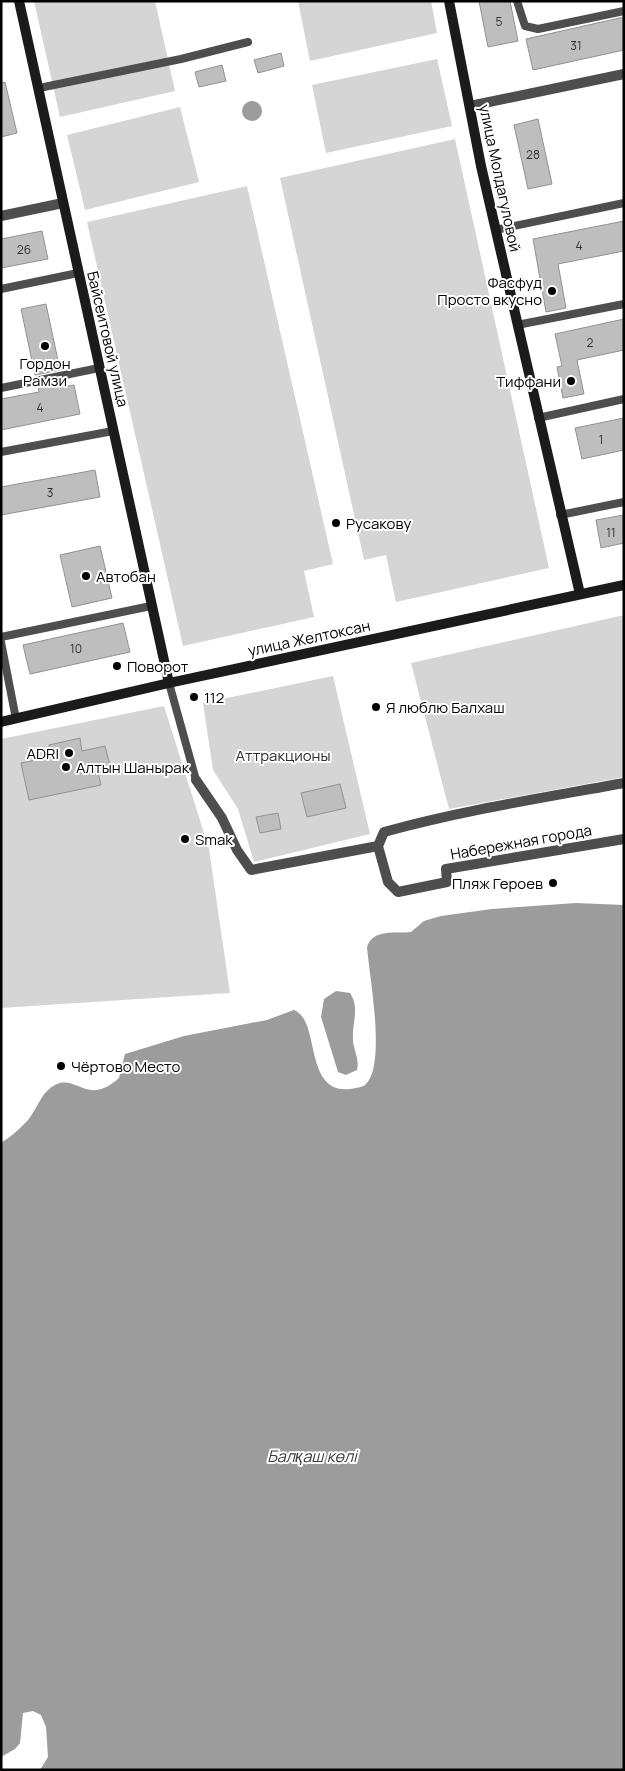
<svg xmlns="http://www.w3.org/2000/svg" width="625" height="1771" font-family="Manrope,sans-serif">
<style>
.green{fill:#d5d5d5}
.water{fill:#9c9c9c}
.pier{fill:#fff}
.building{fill:#bebebe;stroke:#929292}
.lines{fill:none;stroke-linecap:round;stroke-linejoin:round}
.lane{stroke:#4e4e4e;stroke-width:8}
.street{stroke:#4e4e4e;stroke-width:10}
.secondary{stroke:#1b1b1b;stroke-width:10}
.poi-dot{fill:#000;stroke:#fff;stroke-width:2}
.labels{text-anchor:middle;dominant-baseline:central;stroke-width:4;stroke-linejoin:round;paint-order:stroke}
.number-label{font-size:12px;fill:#303030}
.street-label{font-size:15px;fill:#000;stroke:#fff}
.poi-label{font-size:15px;fill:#000;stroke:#fff;text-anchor:start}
.park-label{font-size:15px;fill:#2c2c2c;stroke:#fff}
.water-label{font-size:16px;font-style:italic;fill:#3d3d3d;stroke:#fff}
</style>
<rect width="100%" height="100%" fill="#fff"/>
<path class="green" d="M34,1H155L175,91L60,117Z
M298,1H431L437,33L310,61Z
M437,59L452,126L326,153L312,85Z
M180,107L199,182L85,210L67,135Z
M455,139L549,568L396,602L386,555L364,560L280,178Z
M247,186L333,564L304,571L314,617L183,646L87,222Z
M624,615V777L449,809L411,663Z
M333,676L370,834L254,862L238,809L213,770L203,703Z
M164,706L209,849L230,993L1,1008V739Z"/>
<path class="water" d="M242 111a10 10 0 1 1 20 0a10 10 0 1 1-20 0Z
M576,903L624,905V1770H1V1143C10,1137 20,1129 28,1120C38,1108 41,1091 57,1084C78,1076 88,1106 119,1078L125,1054L184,1036L267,1020L294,1010C321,1020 303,1094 350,1089C354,1088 361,1088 365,1085C387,1067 369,974 367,947C373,928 396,934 411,932L424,921L441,916L492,909Z
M336,991L350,993C360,1008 352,1022 353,1039C353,1050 360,1059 357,1070L346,1075L338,1072L321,1017L324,999Z"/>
<path class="pier" d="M33,1711L41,1715L46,1727L48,1757L40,1770H1V1757L15,1749L20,1743L23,1713Z"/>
<path class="building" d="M479,1H510L518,41L488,47Z
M624,17V50L533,70L526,39Z
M281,53L284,66L258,73L254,60Z
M222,65L226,81L199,87L195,72Z
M5,82L17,133L1,137V83Z
M538,119L552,184L528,189L514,125Z
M624,221V251L558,264L566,308L546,312L533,239Z
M42,231L48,259L1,268V239Z
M46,304L60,370L35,375L21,309Z
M624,319V350L577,360L584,394L563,398L557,367L562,366L555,334Z
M62,381L63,387L74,385L80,414L1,430V399L39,392L38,386Z
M624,418V450L582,459L575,428Z
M95,470L100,497L1,515V487Z
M624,515V543L601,548L596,520Z
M100,546L112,598L72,607L60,555Z
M123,623L130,652L30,674L23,645Z
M80,738L82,751L105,746L111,770L98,772L101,785L29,800L21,763L51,757L49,745Z
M340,784L346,808L307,817L301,793Z
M278,813L281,829L260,833L256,817Z"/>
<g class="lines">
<path class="lane" d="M517,1L525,26L538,29L624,11
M39,88L181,59L248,42
M495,230L624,203
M1,289L78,273
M517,325L624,304
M1,388L99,368
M538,418L624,399
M1,452L113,431
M560,515L624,502
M1,637L151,606
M1,642L16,719
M169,683L196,780"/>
<path class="street" d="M470,106L624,74
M1,216L63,203
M196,780L222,818L237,850L251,870L378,846
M624,783C542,798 464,810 384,832L378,846L388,882L398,892L447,882L446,869L624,839"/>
<path class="secondary" d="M19,1L169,683
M449,1L481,166L580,594
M1,722L169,683L624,585"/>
</g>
<g class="poi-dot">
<circle cx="552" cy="291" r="5"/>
<circle cx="45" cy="346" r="5"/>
<circle cx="571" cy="381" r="5"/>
<circle cx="336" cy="523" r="5"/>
<circle cx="86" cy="576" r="5"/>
<circle cx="117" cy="666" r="5"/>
<circle cx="194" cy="697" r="5"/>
<circle cx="376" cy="707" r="5"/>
<circle cx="69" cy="753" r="5"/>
<circle cx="66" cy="767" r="5"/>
<circle cx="185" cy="839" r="5"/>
<circle cx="553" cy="883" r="5"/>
<circle cx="61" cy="1066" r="5"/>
</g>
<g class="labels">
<g class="number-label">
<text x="499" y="21">5</text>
<text x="576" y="45">31</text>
<text x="533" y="154">28</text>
<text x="579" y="245">4</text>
<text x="24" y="249">26</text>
<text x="590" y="342">2</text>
<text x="40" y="407">4</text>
<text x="601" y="439">1</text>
<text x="50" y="492">3</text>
<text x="611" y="532">11</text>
<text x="76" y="648">10</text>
</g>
<g class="street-label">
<text transform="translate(500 178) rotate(78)">улица Молдагуловой</text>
<text transform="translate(108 339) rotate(77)">Байсеитовой улица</text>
<text transform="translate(309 638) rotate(-12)">улица Желтоксан</text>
<text transform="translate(521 842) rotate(-10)">Набережная города</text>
</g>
<g class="poi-label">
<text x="542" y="282" text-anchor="end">Фасфуд<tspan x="542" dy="17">Просто вкусно</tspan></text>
<text x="45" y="363" text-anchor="middle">Гордон<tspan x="45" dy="17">Рамзи</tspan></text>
<text x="561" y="381" text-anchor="end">Тиффани</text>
<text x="346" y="523">Русакову</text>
<text x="96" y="576">Автобан</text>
<text x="127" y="666">Поворот</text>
<text x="204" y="697">112</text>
<text x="386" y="707">Я люблю Балхаш</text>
<text x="59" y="753" text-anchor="end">ADRI</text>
<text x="76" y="767">Алтын Шанырак</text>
<text x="195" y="839">Smak</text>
<text x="543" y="883" text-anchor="end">Пляж Героев</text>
<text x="71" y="1066">Чёртово Место</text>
</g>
<g class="park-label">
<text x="283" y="755">Аттракционы</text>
</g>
<g class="water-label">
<text x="312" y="1456">Балқаш көлі</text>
</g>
</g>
<rect width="625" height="1771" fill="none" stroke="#000000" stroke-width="5"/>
</svg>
